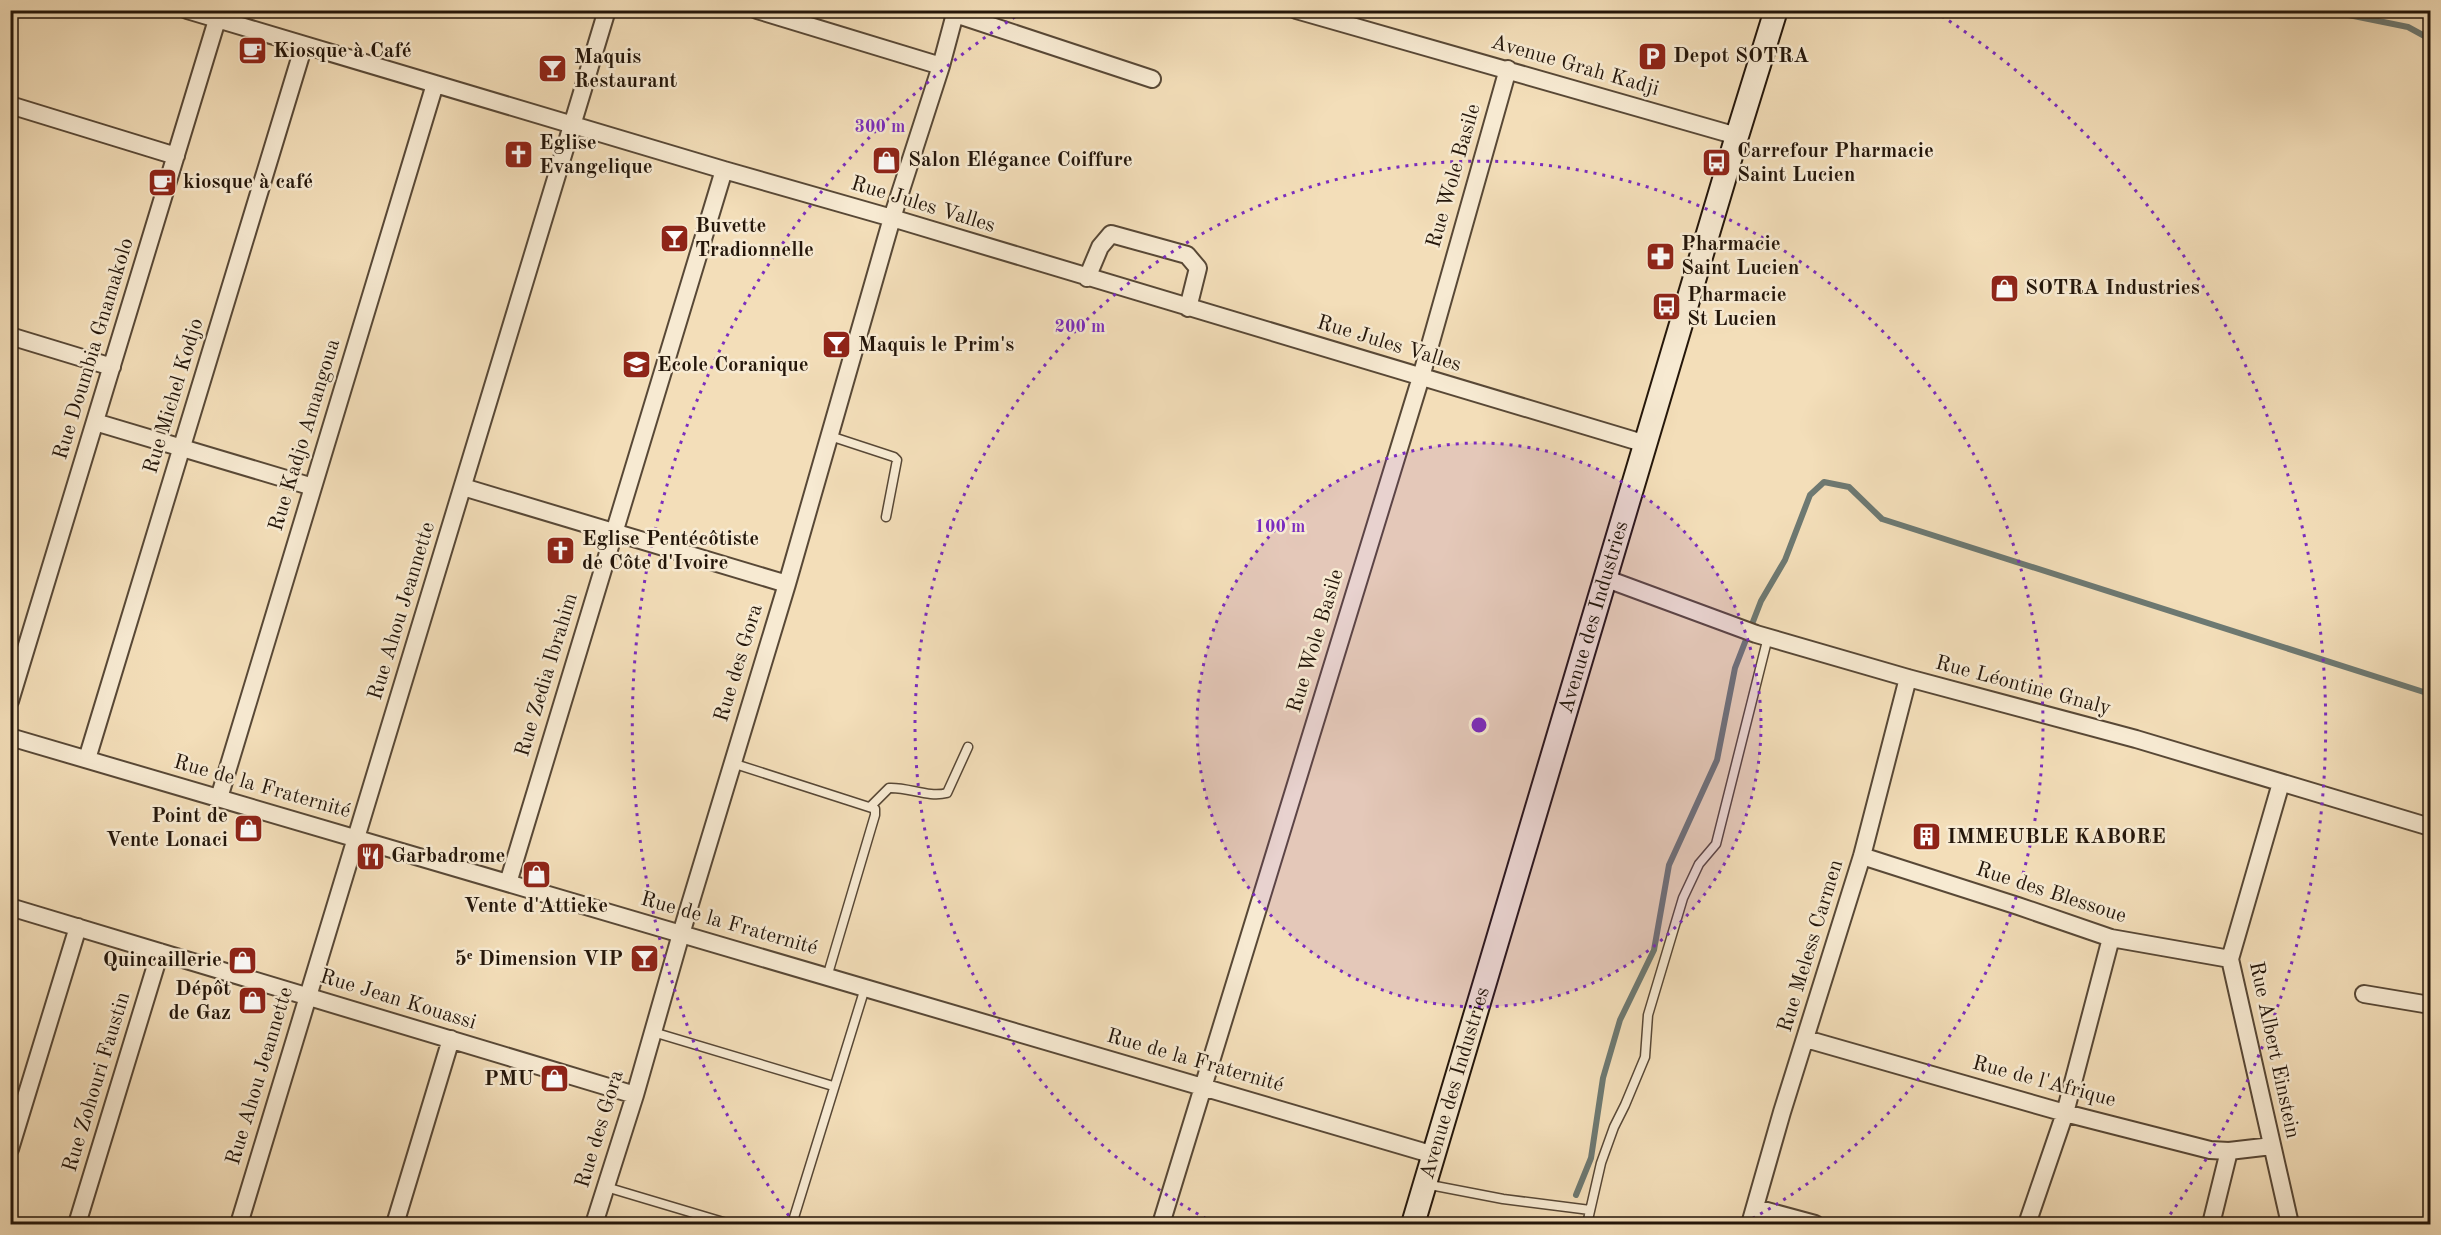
<svg xmlns="http://www.w3.org/2000/svg" width="2441" height="1235" font-family="'Old Standard TT',serif">
<style>
.lines{fill:none;stroke-linecap:round;stroke-linejoin:round}
.stream{stroke:#6d7972;stroke-width:6}
.lane-casing{stroke:#584836;stroke-width:11}
.street-casing{stroke:#584836;stroke-width:20}
.secondary-casing{stroke:#24160a;stroke-width:26}
.lane{stroke:#f7ead2;stroke-width:8}
.street{stroke:#f7ead2;stroke-width:16}
.secondary{stroke:#f7ead2;stroke-width:22}
.ring{fill:none;stroke:#7b2cbf;stroke-width:3;stroke-dasharray:3 6}
.labels{text-anchor:middle;dominant-baseline:central;stroke-width:5;stroke-linejoin:round;paint-order:stroke}
.poi-label{font-size:21px;font-weight:bold;fill:#24160a;stroke:#f7ead2;text-anchor:start}
.street-label{font-size:21px;fill:#24160a;stroke:#f7ead2}
.centre{fill:#7b2cbf;stroke:#f7ead2;stroke-width:3}
.ring-label{font-size:18px;text-anchor:middle;font-weight:bold;fill:#7b2cbf;stroke:#f7ead2;stroke-width:5;stroke-linejoin:round;paint-order:stroke}
</style>
<rect width="100%" height="100%" fill="#f3deb9"/>
<filter id="stains"><feTurbulence type="fractalNoise" baseFrequency=".00333" numOctaves="4"/><feColorMatrix values="0 0 0 0 .2 0 0 0 0 .09 0 0 0 0 .02 0 0 0 .5 -.17"/></filter>
<radialGradient id="worn" r=".72"><stop offset=".6" stop-color="#630" stop-opacity="0"/><stop offset="1" stop-color="#630" stop-opacity=".3"/></radialGradient>
<g class="lines">
<path class="stream" d="M2324,10L2408,27L2430,39
M1576,1195L1591,1158L1603,1078L1620,1020L1654,950L1669,865L1717,760L1735,668L1761,601L1785,560L1810,495L1824,482L1849,487L1882,519L2430,694"/>
<defs>
<path id="lane" d="M830,436L894,457L897,460L886,517
M732,763L875,809V815L827,977
M871,806L889,788C909,787 928,798 947,793L968,747
M653,1032L833,1086
M1425,1184L1503,1199L1590,1210
M606,1187L730,1224
M792,1224L865,988
M1587,1224L1601,1163L1614,1127L1625,1105L1645,1057L1648,1015L1683,898L1699,864L1716,844L1768,637"/>
<path id="street" d="M187,10L724,170L892,218L1646,444
M757,10L941,66
M1296,10L1737,136
M955,14L1152,79
M10,105L176,156
M1087,278L1100,247L1111,234L1187,255L1198,268L1188,308
M10,336L112,367
M95,422L313,487
M463,487L787,584
M1607,579L1756,634L1908,678L2136,739L2430,827
M10,701L220,10
M10,737L1434,1155
M87,759L304,45
M2281,783L2230,959L2290,1224
M219,798L435,84
M1862,856L2018,906L2111,938L2230,959
M508,883L724,170
M10,907L635,1095
M2364,994L2430,1005
M1806,1039L2065,1113L2210,1150L2229,1151L2272,1146
M10,1149L78,927
M1756,1208L1815,1224
M77,1224L160,952
M239,1224L607,10
M395,1224L451,1039
M594,1224L635,1095L681,934L787,584L892,218L941,66L956,10
M1161,1224L1421,377L1508,69
M1750,1224L1782,1112L1862,856L1908,678
M2027,1224L2065,1113L2111,938
M2211,1224L2229,1151"/>
<g id="secondary">
<path id="s1" d="M1413,1224L1737,136L1776,10"/>
</g>
</defs>
<use href="#lane" class="lane-casing"/>
<use href="#street" class="street-casing"/>
<use href="#secondary" class="secondary-casing"/>
<use href="#lane" class="lane"/>
<use href="#street" class="street"/>
<use href="#secondary" class="secondary"/>
</g>
<circle cx="1479" cy="725" r="282" fill="#7b2cbf" fill-opacity=".12"/>
<g class="ring">
<circle cx="1479" cy="725" r="282"/>
<path d="M1214 1223A564 564 0 1 1 1744 1223"/>
<path d="M794 1223A847 847 0 0 1 1024 11M1934 11A847 847 0 0 1 2164 1223"/>
</g>
<defs>
<symbol id="cafe-square" viewBox="-11 -11 22 22"><rect x="-9" y="-9" width="18" height="18" rx="4" fill="#8f2418" stroke="#f7ead2"/><path d="M-5.5-4.5H6V0H3Q3 3.5 0 3.5H-2.5Q-5.5 3.5-5.5 0ZM3-3.2v2h1.7v-2ZM-6 4.5H4V6H-6Z" fill="#fff"/></symbol>
<symbol id="parking-square" viewBox="-11 -11 22 22"><rect x="-9" y="-9" width="18" height="18" rx="4" fill="#8f2418" stroke="#f7ead2"/><path d="M-3.5-5.5H1a3.5 3.5 0 0 1 0 7H-1V5.5H-3.5ZM-1-3.4V-.6H.8a1.4 1.4 0 0 0 0-2.8Z" fill="#fff"/></symbol>
<symbol id="bar-square" viewBox="-11 -11 22 22"><rect x="-9" y="-9" width="18" height="18" rx="4" fill="#8f2418" stroke="#f7ead2"/><path d="M-6-5H6L.8 .8V4.5H3.5V6h-7V4.5H-.8V.8Z" fill="#fff"/></symbol>
<symbol id="church-square" viewBox="-11 -11 22 22"><rect x="-9" y="-9" width="18" height="18" rx="4" fill="#8f2418" stroke="#f7ead2"/><path d="M-1.2-6h2.4v3.5h3.3v2.4h-3.3V6h-2.4V-.1h-3.3v-2.4h3.3Z" fill="#fff"/></symbol>
<symbol id="shop-square" viewBox="-11 -11 22 22"><rect x="-9" y="-9" width="18" height="18" rx="4" fill="#8f2418" stroke="#f7ead2"/><path d="M-5-2.5h2.3a2.7 3.5 0 0 1 5.4 0H5L5.5 6h-11ZM-1.5-2.5h3a1.5 2.3 0 0 0-3 0Z" fill="#fff"/></symbol>
<symbol id="bus-square" viewBox="-11 -11 22 22"><rect x="-9" y="-9" width="18" height="18" rx="4" fill="#8f2418" stroke="#f7ead2"/><path d="M-5-6H5V4H4V6H2V4H-2V6H-4V4H-5ZM-3.5-4V0h7V-4ZM-3.5 1.2v1.5H-2V1.2ZM2 1.2v1.5H3.5V1.2Z" fill="#fff"/></symbol>
<symbol id="pharmacy-square" viewBox="-11 -11 22 22"><rect x="-9" y="-9" width="18" height="18" rx="4" fill="#8f2418" stroke="#f7ead2"/><path d="M-2-6h4v4h4v4h-4v4h-4v-4h-4v-4h4Z" fill="#fff"/></symbol>
<symbol id="school-square" viewBox="-11 -11 22 22"><rect x="-9" y="-9" width="18" height="18" rx="4" fill="#8f2418" stroke="#f7ead2"/><path d="M0-5L7-2L0 1L-7-2ZM-4 1L0 2.5L4 1V4Q0 6-4 4Z" fill="#fff"/></symbol>
<symbol id="building-square" viewBox="-11 -11 22 22"><rect x="-9" y="-9" width="18" height="18" rx="4" fill="#8f2418" stroke="#f7ead2"/><path d="M-4-6H4V6H1V3H-1V6H-4ZM-2.5-4.3h1.7v1.8h-1.7ZM.8-4.3h1.7v1.8H.8ZM-2.5-1h1.7V.8h-1.7ZM.8-1h1.7V.8H.8Z" fill="#fff"/></symbol>
<symbol id="restaurant-square" viewBox="-11 -11 22 22"><rect x="-9" y="-9" width="18" height="18" rx="4" fill="#8f2418" stroke="#f7ead2"/><path d="M-5-6h1v4h1v-4h1v4h1v-4h1v5L-1.5 .5V6h-2V.5L-5-1ZM5-6V6H3V1.5H1.5Q1.5-4 5-6Z" fill="#fff"/></symbol>
</defs>
<g fill-rule="evenodd">
<use href="#cafe-square" x="236" y="34" width="33" height="33"/>
<use href="#parking-square" x="1636" y="40" width="33" height="33"/>
<use href="#bar-square" x="536" y="52" width="33" height="33"/>
<use href="#church-square" x="502" y="138" width="33" height="33"/>
<use href="#shop-square" x="870" y="144" width="33" height="33"/>
<use href="#bus-square" x="1700" y="146" width="33" height="33"/>
<use href="#cafe-square" x="146" y="166" width="33" height="33"/>
<use href="#bar-square" x="658" y="222" width="33" height="33"/>
<use href="#pharmacy-square" x="1644" y="240" width="33" height="33"/>
<use href="#shop-square" x="1988" y="272" width="33" height="33"/>
<use href="#bus-square" x="1650" y="290" width="33" height="33"/>
<use href="#bar-square" x="820" y="328" width="33" height="33"/>
<use href="#school-square" x="620" y="348" width="33" height="33"/>
<use href="#church-square" x="544" y="534" width="33" height="33"/>
<use href="#shop-square" x="232" y="812" width="33" height="33"/>
<use href="#building-square" x="1910" y="820" width="33" height="33"/>
<use href="#restaurant-square" x="354" y="840" width="33" height="33"/>
<use href="#shop-square" x="520" y="858" width="33" height="33"/>
<use href="#bar-square" x="628" y="942" width="33" height="33"/>
<use href="#shop-square" x="226" y="944" width="33" height="33"/>
<use href="#shop-square" x="236" y="984" width="33" height="33"/>
<use href="#shop-square" x="538" y="1062" width="33" height="33"/>
</g>
<g class="labels">
<g class="poi-label">
<text x="273" y="51">Kiosque à Café</text>
<text x="1673" y="56">Depot SOTRA</text>
<text x="574" y="57">Maquis<tspan x="574" dy="24">Restaurant</tspan></text>
<text x="539" y="143">Eglise<tspan x="539" dy="24">Evangelique</tspan></text>
<text x="1737" y="151">Carrefour Pharmacie<tspan x="1737" dy="24">Saint Lucien</tspan></text>
<text x="908" y="160">Salon Elégance Coiffure</text>
<text x="183" y="182">kiosque à café</text>
<text x="695" y="226">Buvette<tspan x="695" dy="24">Tradionnelle</tspan></text>
<text x="1681" y="244">Pharmacie<tspan x="1681" dy="24">Saint Lucien</tspan></text>
<text x="2025" y="288">SOTRA Industries</text>
<text x="1687" y="295">Pharmacie<tspan x="1687" dy="24">St Lucien</tspan></text>
<text x="858" y="345">Maquis le Prim's</text>
<text x="657" y="365">Ecole Coranique</text>
<text x="582" y="539">Eglise Pentécôtiste<tspan x="582" dy="24">de Côte d'Ivoire</tspan></text>
<text x="228" y="816" text-anchor="end">Point de<tspan x="228" dy="24">Vente Lonaci</tspan></text>
<text x="1947" y="837">IMMEUBLE KABORE</text>
<text x="391" y="856">Garbadrome</text>
<text x="536" y="906" text-anchor="middle">Vente d'Attieke</text>
<text x="623" y="959" text-anchor="end">5ᵉ Dimension VIP</text>
<text x="222" y="960" text-anchor="end">Quincaillerie</text>
<text x="231" y="989" text-anchor="end">Dépôt<tspan x="231" dy="24">de Gaz</tspan></text>
<text x="534" y="1079" text-anchor="end">PMU</text>
</g>
<g class="street-label">
<text transform="translate(1575 66) rotate(16)">Avenue Grah Kadji</text>
<text transform="translate(1454 176) rotate(-74)">Rue Wole Basile</text>
<text transform="translate(923 205) rotate(17)">Rue Jules Valles</text>
<text transform="translate(1389 344) rotate(17)">Rue Jules Valles</text>
<text transform="translate(94 349) rotate(-73)">Rue Doumbia Gnamakolo</text>
<text transform="translate(174 396) rotate(-73)">Rue Michel Kodjo</text>
<text transform="translate(305 435) rotate(-73)">Rue Kadjo Amangoua</text>
<text transform="translate(402 611) rotate(-73)">Rue Ahou Jeannette</text>
<text stroke="none"><textPath href="#s1" startOffset="633">Avenue des Industries</textPath></text>
<text transform="translate(1316 641) rotate(-73)">Rue Wole Basile</text>
<text transform="translate(739 663) rotate(-73)">Rue des Gora</text>
<text transform="translate(547 675) rotate(-73)">Rue Zedia Ibrahim</text>
<text transform="translate(2023 686) rotate(15)">Rue Léontine Gnaly</text>
<text transform="translate(262 787) rotate(16)">Rue de la Fraternité</text>
<text transform="translate(2051 893) rotate(18)">Rue des Blessoue</text>
<text transform="translate(729 924) rotate(16)">Rue de la Fraternité</text>
<text transform="translate(1811 946) rotate(-73)">Rue Meless Carmen</text>
<text transform="translate(398 1000) rotate(17)">Rue Jean Kouassi</text>
<text transform="translate(2274 1050) rotate(78)">Rue Albert Einstein</text>
<text transform="translate(1195 1061) rotate(16)">Rue de la Fraternité</text>
<text transform="translate(260 1076) rotate(-73)">Rue Ahou Jeannette</text>
<text transform="translate(97 1082) rotate(-73)">Rue Zohouri Faustin</text>
<text transform="translate(2044 1082) rotate(15)">Rue de l'Afrique</text>
<text stroke="none"><textPath href="#s1" startOffset="147">Avenue des Industries</textPath></text>
<text transform="translate(600 1129) rotate(-73)">Rue des Gora</text>
</g>
</g>
<circle cx="1479" cy="725" r="9" class="centre"/>
<g class="ring-label">
<text x="880" y="132">300 m</text>
<text x="1080" y="332">200 m</text>
<text x="1280" y="532">100 m</text>
</g>
<rect width="2441" height="1235" fill="none" stroke="#f3deb9" stroke-width="36"/>
<rect x="12" y="12" width="2417" height="1211" fill="none" stroke="#24160a" stroke-width="3"/>
<rect x="18" y="18" width="2405" height="1199" fill="none" stroke="#24160a" stroke-width="1.5"/>
<rect width="100%" height="100%" filter="url(#stains)"/>
<rect width="100%" height="100%" fill="url(#worn)"/>
</svg>
